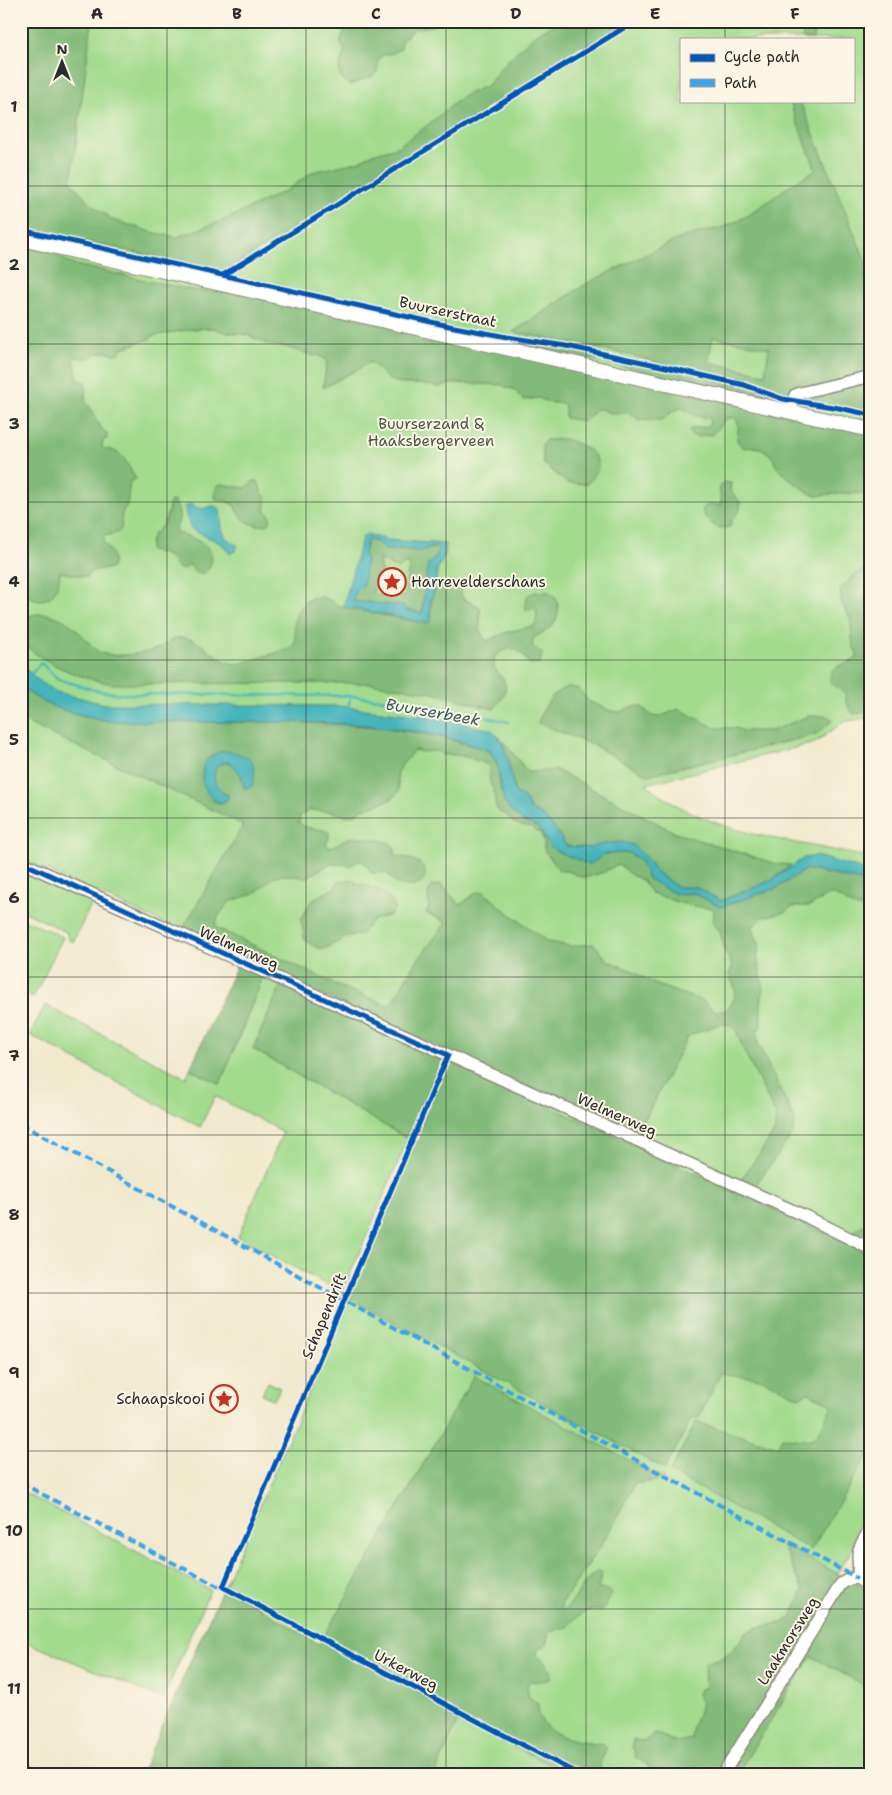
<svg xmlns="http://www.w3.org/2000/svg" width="892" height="1795" font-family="'Shantell Sans',sans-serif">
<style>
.green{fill:#a3db8e;stroke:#67835c;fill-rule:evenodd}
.forest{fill:#82bb79;stroke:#567352;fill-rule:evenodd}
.water{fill:#45b4bc;stroke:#387074;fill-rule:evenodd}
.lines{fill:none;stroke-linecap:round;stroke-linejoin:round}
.stream{stroke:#45b4bc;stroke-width:2.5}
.minor-casing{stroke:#8e8a7c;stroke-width:14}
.major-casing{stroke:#8e8a7c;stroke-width:16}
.minor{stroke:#fff;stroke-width:11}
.major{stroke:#fff;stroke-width:14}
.quiet{stroke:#3ea3eb;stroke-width:4;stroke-dasharray:8 4;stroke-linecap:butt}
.cycleway-casing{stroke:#fcf5e5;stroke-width:8}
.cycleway{stroke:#0057b8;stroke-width:5}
.grid{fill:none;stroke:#2b2b2b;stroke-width:1;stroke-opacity:0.55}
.labels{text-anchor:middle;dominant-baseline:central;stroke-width:4;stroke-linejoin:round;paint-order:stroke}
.street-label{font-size:15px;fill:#2b2b2b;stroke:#fcf5e5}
.park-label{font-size:15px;fill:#495744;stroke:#fcf5e5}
.poi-label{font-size:15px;fill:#2b2b2b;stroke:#fcf5e5;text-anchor:start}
.water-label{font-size:16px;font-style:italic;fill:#345b5e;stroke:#fcf5e5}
.neatline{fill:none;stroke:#2b2b2b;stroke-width:2}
.grid-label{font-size:16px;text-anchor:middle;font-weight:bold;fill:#2b2b2b}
</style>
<rect width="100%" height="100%" fill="#fcf5e5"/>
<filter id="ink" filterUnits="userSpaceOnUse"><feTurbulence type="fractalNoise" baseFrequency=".02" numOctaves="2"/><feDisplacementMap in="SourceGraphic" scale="10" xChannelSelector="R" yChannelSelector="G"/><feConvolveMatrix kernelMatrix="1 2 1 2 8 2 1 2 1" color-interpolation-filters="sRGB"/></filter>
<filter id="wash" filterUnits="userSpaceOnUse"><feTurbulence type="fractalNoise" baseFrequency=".0096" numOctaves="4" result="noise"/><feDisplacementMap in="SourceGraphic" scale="20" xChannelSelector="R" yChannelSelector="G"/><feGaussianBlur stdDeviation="1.12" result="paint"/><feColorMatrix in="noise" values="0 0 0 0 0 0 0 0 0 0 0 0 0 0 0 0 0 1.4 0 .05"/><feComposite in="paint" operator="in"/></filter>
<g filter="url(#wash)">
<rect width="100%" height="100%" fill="#f1e9cd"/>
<path class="green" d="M21,21H871V717L843,722L815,743L646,784C701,829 766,837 833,850C845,853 858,854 871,858V1518L837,1574L871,1595V1774H142L300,1413L335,1328L350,1298L451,1063L448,1062L452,1053L21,859ZM681,39H853V101H681Z
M21,868L93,901L73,942L69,940L66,932L21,910Z
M21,918L63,937L33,998L21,992Z
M263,977L281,985L253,1049L408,1139L342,1293L238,1237L283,1132L215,1096L200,1127L30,1035L45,1005L186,1078L190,1069L220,1084Z
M268,1382L280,1388L274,1400L262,1394Z
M21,1491L210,1590L163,1699L21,1640Z
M871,1553V1581L859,1575Z
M21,1761L50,1774H21Z"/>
<path class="forest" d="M21,21H92L71,182L91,204L113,220L155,233L177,237L227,219L289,189L312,172L357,162L372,154L397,147L424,128L463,96L488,85L504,64L536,34L559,21H631L223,272L21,227Z
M348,21H439L434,26L414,29L402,40L401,48L394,53L383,55L378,60L377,72L373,76L349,85C333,73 340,67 345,51L340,42Z
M806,21H817L813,39H802Z
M791,101H800L871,274V416L795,400L790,397L786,398L626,354L513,332L586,284L628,263L683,237L724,227L749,215L792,184L816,170L793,112ZM713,337L769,348L765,374L708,362Z
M28,247L52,252L71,264L192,290L252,295L871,434V494L838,493L817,496L811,494L792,481L778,468L775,464L773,458C769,454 764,449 759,448C748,444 745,454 737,440C737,430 742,423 733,417L725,420L712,435H704L700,437L691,435L689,430C696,426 704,429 710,424V418L696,416L682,408L673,411L662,420H640L628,413H609L601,409H596L585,421L565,418V406L563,403H551L538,398L523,400L514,389L507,388L502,385L455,383L438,387L420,384H403L389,380L371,362L323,388L327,360L318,355L314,356L286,347L271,345L248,335L225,332L213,328L192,329L152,336L150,339L122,348L119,353L115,354L108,352L94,354L90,358L75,357L73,359L75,362L77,379L86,383L85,401C94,411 96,425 107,434V439L103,440L102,447L104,449C124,450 126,463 136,479L130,481L127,505L122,513L121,529L117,533L104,536L103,542C110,550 117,558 111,569C102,569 91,568 87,577L60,572C59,584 55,601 39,600C36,600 31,597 27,596L26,605L21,608V382Z
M496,337C548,345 600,356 653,367C697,376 742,386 785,402L783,405L601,361L520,346Z
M564,439C587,444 614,463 586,484L567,483L543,463L542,445L546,440Z
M254,481H258L262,493L267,498L265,510L270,516V523C254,530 240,520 234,505L225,501L217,500L214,494L216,487L221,484L245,488Z
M724,482L731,483L730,491L740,502V510L731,521L730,527L719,528C713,525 692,509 709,505C713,504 717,505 721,505C722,497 716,488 724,482Z
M170,501L175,502C177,507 180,514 179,519C178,525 175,526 176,532C186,537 200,539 208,548C218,559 205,582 194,571C192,569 191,566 189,564C179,578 175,561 167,556C162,553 156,552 150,551V542L153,534C163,529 169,513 170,501Z
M367,540L379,542L385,550C403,549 420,551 438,547C440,554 434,560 428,564L422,613L368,602L365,603L353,601L355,591L359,588L366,562L364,556ZM379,560L383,561L397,569L406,563L409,564L405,597L374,595L373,588L383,582Z
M867,567H871V711L853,714L846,702V694L831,683L830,679L832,671L837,667L855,660L857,656V653L853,646L850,618L842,605L840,589L853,576Z
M452,581L460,584L462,598L480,607C481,619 477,633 487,641L507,632L534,626L536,623L537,611L533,608L526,611L525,604L528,595L536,592H550C563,602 560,621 547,630C544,633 536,635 533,639C532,641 533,645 533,647L542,653L540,663L530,664C518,649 514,642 495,656L494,667C496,671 499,674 502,678C511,689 501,699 494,709L429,692L369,683L113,684C80,678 45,665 21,641V620C43,606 66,618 82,635C88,641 93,649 101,653C116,658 147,654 161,647C166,644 172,639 177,638C202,635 215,664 238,664L290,649L295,643C296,635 293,626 295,619C299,607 308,595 321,597C329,598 336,605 343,607L425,624L431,620C430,602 430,584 452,581Z
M21,686C44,708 79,715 109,721C163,722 216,722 269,722C345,723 419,726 491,752L497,764L501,791L524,822L539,828L549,846L604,854L629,853L641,862L648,879L676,894L694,893L720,907L777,888L806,869L871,883V907L857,908L847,903L835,895H829L810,906L791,907L785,912L763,917L755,925L751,926L760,946L757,956L763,985L761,1007V1026L757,1031L758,1044L792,1114L794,1120L793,1133L752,1190L739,1183L775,1131L776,1115L742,1047L736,1029L727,1024H720L688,1036L636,1136L181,932L242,827V824L21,720ZM414,750L423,752L437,751L443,755C456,754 465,756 477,761C481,762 485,763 488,766C491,771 489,776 490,781C490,785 493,788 494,792C496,801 493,813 506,814L512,822L519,825L532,828L537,832H540L544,842V850L559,870L570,872L581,877H588L604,872L616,865L621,866L631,875L642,880L651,893C673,901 689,907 712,908L714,910L713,925L720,930L725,952L730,960L732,968L729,974C730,979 732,981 734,986C738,995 732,1005 725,1011H714L703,1001L654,984L633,971L608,961L594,944L570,946L548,942L502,908L484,892H477L460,905L441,884L431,886L428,895L429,906L426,913L446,922L445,924L413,966L394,1000L388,1005L341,987L215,927L218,917L229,902L255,893L275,876L289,875L306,878L330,864L352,865L359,861L364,862L372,873L386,872L397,884C403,885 411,888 417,885C428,881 427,868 419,863C412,858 403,858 395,855C395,851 395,847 391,844C386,840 356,836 349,838C341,840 337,847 328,847L326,843L329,839V832C318,827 308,831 299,823L300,816L310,810L334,812L345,816L354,815L363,809L392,799L399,791L397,771ZM222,751L253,783L248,788L244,787C240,747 204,764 216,785C217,788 221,791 224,794L221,803L215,802L210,796V757Z
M569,687L579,689L588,701L611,711L621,712L630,707L638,706L642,707L652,716L658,717L679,709L715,728H736L743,731H772L808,716H826L833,720L818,733L811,736L648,775L593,745L538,723C543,708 552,691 569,687Z
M499,736L528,772L556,770L676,833L777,864L791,865L772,880L721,901L696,887H677L656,872L646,858L603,844L590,848L566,846L556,830L543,816L531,810L525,799L515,792L504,746Z
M353,879L356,883C370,885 390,893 395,907L391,915C369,921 375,917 361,935L349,936L324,949L318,948L306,941L304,937L301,920L308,906L315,898L333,889L339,881Z
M237,965L263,977L220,1084L190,1069Z
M281,985L443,1057L408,1139L253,1049Z
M449,1060L871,1254V1450L811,1550L670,1472L696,1422L778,1447L782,1437C819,1444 816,1439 831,1407V1404L808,1393L799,1397L762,1379L721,1373L699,1417L691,1420L665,1469L348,1297Z
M861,1226H871V1245L849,1235Z
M474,1376L664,1479L635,1484L604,1541L562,1603L561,1608L564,1610C578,1599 583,1579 598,1571L602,1572L598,1589L608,1590L611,1594L606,1606L601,1611L592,1610L586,1611L575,1619L567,1627L549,1632L546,1645L537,1650V1656C547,1663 549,1664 551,1678L547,1680L533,1682L530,1680L527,1687L529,1697L538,1704C538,1708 538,1713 539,1716C550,1740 582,1741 604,1744L606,1746V1750L600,1762L601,1774H568L459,1718L435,1774H141L224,1585L319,1645Z
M871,1536V1553L859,1575L851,1570Z
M782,1544L871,1591V1689L811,1656L737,1774H649L648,1765L636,1758L634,1750L632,1748L633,1740L645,1741L654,1734C663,1735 663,1737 670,1740C676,1743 684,1740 691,1739C692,1733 692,1727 694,1722C699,1711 703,1705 698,1694L700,1689L705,1687L704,1663L724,1657L737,1645L745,1633L757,1627L782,1623L792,1617L803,1590Z"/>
<path class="water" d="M190,504L201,509L214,506L220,509L222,529L226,538L238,546L235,551L230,554L222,544L191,529L186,515L185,507Z
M367,534L387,540L445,544L446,553L437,570L435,590L430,603L431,620L429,623L343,607L362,538ZM367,540L378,542L385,550L402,549L418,551L438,547C440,555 434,560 428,564L422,613L405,610L404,606L353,601L356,591L363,587L366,562L364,555Z
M21,665L38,680L57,692L105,704L339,706L432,717L492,730C510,746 509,771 515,792L525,799L531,810L543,816L556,830L566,846L590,848L603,844L622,842L633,845L646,858L656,872L677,887H696L721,901L772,880L804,858L816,856L871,872V883L806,869L777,888L720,907L694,893L676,894L648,879L641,862L629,853L604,854L590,865L556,851L549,846L539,828L524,822L513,813L504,802L497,764L491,752C422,725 347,723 273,722C219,722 164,722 109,721C79,715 44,708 21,686Z
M222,751C244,752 261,760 252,786L245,789L241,775L230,762C208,761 210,789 228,795V799L221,803C204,798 195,773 208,759C212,755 217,753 222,751Z"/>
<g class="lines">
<path class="stream" d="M31,674L41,663L58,679L94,690L119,694L350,696
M348,711L350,696C404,700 456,710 509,722"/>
</g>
</g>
<g filter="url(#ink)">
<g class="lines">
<defs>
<path id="minor" d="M789,412L795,395L800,393L871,376
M21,862L807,1217L871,1249
M857,1578C860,1569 858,1563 858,1554C859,1545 866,1536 871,1528
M857,1578L871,1587
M723,1774L841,1584L849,1579L857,1578"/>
<path id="major" d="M21,239L871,430"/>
</defs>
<use href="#minor" class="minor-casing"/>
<use href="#major" class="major-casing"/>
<use href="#minor" class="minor"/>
<use href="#major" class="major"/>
<path class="quiet" d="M607,21L615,38
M21,1124L669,1478L857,1578
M21,1483L225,1590"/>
<defs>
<path id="cycleway" d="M21,230L449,326L507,337L566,346L666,367L744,385L783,399L839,408L871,415
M223,275L635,21
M21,862L448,1055L223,1587L578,1774"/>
</defs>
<use href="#cycleway" class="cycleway-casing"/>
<use href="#cycleway" class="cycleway"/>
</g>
</g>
<path class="grid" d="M167,21V1774M306,21V1774M446,21V1774M586,21V1774M725,21V39M725,101V1774M21,186H871M21,344H871M21,502H871M21,660H871M21,818H871M21,977H871M21,1135H871M21,1293H871M21,1451H871M21,1609H871"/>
<defs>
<symbol id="sight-ring" viewBox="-11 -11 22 22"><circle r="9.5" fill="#fcf5e5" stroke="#c8321e" stroke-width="1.5"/><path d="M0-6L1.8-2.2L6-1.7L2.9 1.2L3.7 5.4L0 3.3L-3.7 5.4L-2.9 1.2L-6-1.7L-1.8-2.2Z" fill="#c8321e"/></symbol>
</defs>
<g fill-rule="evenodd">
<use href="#sight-ring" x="376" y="566" width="32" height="32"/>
<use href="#sight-ring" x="208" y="1383" width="32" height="32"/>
</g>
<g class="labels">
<g class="street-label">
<text transform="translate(448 312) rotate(12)">Buurserstraat</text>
<text transform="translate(239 948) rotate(24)">Welmerweg</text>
<text transform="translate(617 1115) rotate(24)">Welmerweg</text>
<text transform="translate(324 1316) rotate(-67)">Schapendrift</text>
<text transform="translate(788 1641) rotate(-58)">Laakmorsweg</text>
<text transform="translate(406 1670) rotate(28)">Urkerweg</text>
</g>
<g class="park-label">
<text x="431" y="424">Buurserzand &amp;<tspan x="431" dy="17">Haaksbergerveen</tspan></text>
</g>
<g class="poi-label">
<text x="411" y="582">Harrevelderschans</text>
<text x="205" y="1399" text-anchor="end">Schaapskooi</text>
</g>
<g class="water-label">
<text transform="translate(433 712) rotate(10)">Buurserbeek</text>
</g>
</g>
<rect width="892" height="1795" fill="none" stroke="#fcf5e5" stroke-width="55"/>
<rect x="680" y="38" width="175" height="65" fill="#fcf5e5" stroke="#a8a49b"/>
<rect x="690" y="54" width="25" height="8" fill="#0057b8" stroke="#a8a49b"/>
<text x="724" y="62" font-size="15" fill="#2b2b2b">Cycle path</text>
<rect x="690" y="79" width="25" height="8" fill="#3ea3eb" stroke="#a8a49b"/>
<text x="724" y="88" font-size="15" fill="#2b2b2b">Path</text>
<g transform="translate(62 62)" stroke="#fcf5e5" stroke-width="4" paint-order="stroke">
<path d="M0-4L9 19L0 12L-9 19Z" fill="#2b2b2b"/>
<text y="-8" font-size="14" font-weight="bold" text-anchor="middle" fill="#2b2b2b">N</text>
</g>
<rect x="28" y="28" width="836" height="1740" class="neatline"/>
<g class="grid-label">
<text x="97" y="19">A</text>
<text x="237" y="19">B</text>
<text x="376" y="19">C</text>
<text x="516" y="19">D</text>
<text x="655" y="19">E</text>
<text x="795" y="19">F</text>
<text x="14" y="112">1</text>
<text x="14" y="270">2</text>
<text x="14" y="429">3</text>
<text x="14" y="587">4</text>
<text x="14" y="745">5</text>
<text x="14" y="903">6</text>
<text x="14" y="1061">7</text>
<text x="14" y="1220">8</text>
<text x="14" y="1378">9</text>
<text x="14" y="1536">10</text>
<text x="14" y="1694">11</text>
</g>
</svg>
